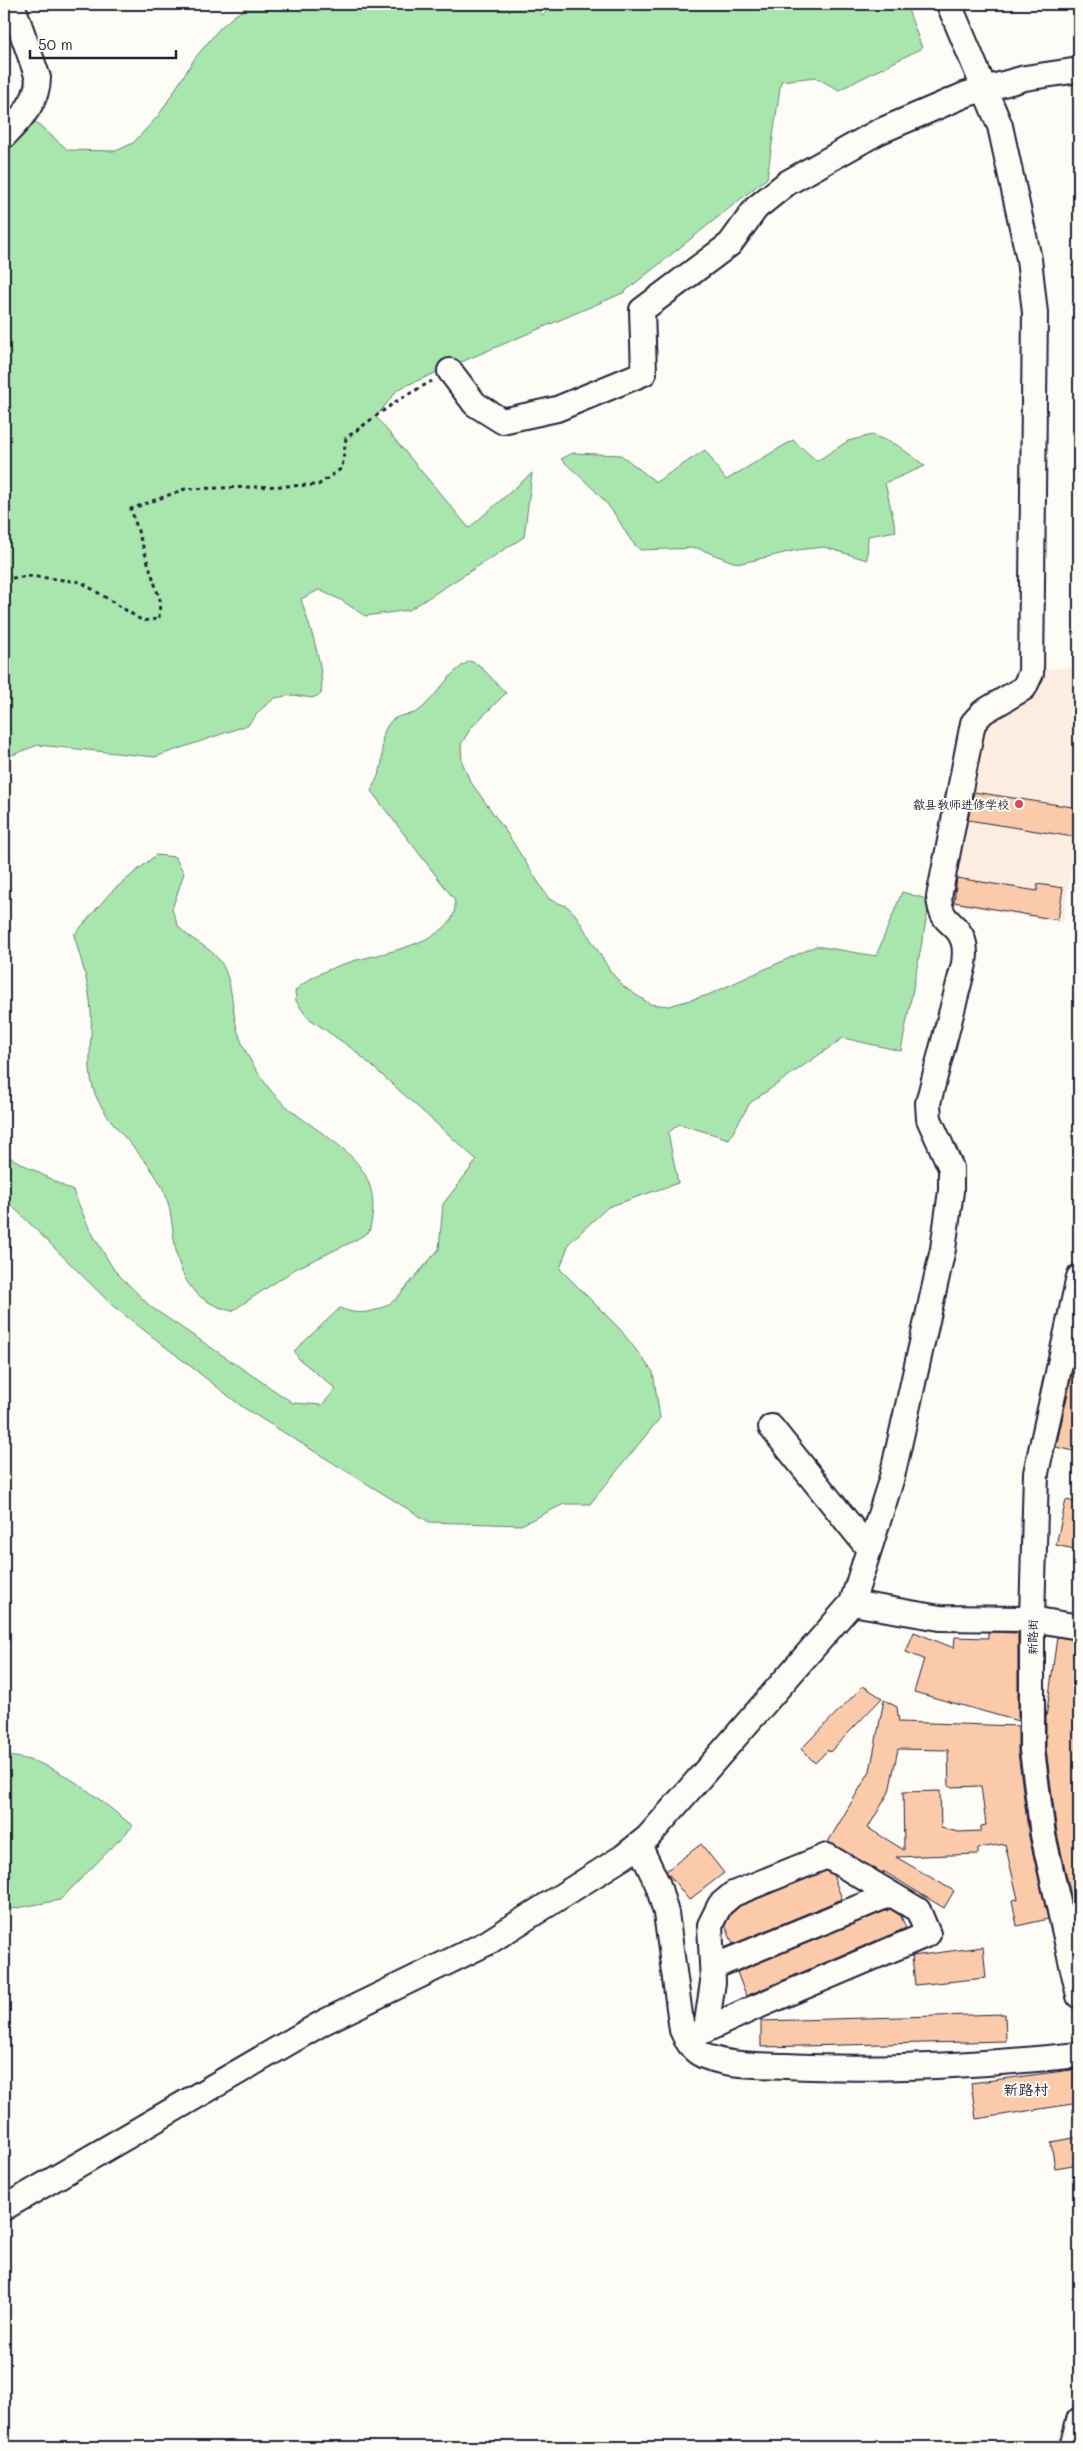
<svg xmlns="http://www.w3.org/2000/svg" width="1083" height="2451" font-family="Mali,'LXGW WenKai TC',sans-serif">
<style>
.built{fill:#fcede0}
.green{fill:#a8e6ae;stroke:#658474}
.building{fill:#fbcaaa;stroke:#22223b;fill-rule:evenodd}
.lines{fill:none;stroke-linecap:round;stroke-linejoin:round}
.minor-casing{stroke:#22223b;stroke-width:28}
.path{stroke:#22223b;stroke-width:3;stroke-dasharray:4 4;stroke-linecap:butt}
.minor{stroke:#fdfcf7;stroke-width:24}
.poi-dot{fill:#d1495b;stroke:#fdfcf7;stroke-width:2}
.labels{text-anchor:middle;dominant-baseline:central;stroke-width:4;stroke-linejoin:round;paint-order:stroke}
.poi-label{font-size:12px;fill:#22223b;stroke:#fdfcf7;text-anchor:end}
.street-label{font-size:12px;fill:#22223b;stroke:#fdfcf7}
.quarter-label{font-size:15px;fill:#22223b;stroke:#fdfcf7}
</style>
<rect width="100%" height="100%" fill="#fdfcf7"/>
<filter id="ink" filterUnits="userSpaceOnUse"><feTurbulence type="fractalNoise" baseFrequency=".02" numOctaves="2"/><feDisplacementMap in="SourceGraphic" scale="10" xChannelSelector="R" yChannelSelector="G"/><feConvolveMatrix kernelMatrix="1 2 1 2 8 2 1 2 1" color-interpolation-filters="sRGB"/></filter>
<g filter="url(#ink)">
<path class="built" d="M1079,667V846L1074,845L1063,923L943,902L981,720L1040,689V669Z"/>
<path class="green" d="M253,4H533L543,15L553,4H906L922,48L839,90L815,77L781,81L767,178L623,293L398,389L376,417L469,528L532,473L524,537L409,610L365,616L341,600L319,590L301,599C309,626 325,666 321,694L312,698L293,695L275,698L260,710L248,725L155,757L38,745L4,758V147L30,117L68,150L116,151L133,143L159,115L195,58L220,28L235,15Z
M872,435L897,445L925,466L885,483L896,531L868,536L867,560L824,547L797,550L742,563L733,562L697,548L640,550C628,540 623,525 613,512C599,492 579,476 561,459L573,453L621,455L656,482L705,450L726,480L793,440L817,461L848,441Z
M470,661L479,665L506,693L471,728L461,744L462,762L470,781L505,830L549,899L568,907L575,914L611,972L624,987L650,1004L669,1006L708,995L816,946L876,956L902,892L930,900L901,1051L843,1038L750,1103L729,1139L679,1124L668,1133L678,1183L608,1207L569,1243L560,1269L619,1328L653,1372L660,1418L590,1504H564L521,1525L429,1522L244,1408L113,1306L4,1198V1180L9,1157L73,1191L89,1228L114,1270L151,1307L293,1403L322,1405L336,1389L299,1359L294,1351L340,1308C360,1317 379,1312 396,1299L439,1249L443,1204L477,1160L354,1050L307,1017L296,1001L295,991C310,975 336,966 357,960C384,953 465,939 454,899L371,791C375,782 381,771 382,762C383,750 380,740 386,728C396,710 409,719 421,709C439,694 447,673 470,661Z
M156,855L175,857L184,873L172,909C174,915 176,922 179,927C190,941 210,945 222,964C231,980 232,1002 235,1020C240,1045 253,1067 268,1087C307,1138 392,1150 369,1232L352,1242L297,1268L232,1311C212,1306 195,1297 185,1278C169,1248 177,1212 160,1183C143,1152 102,1120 93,1088C86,1063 93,1038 91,1012C90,987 81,960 74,935L111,892Z
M4,1756C55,1758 94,1796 133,1826L60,1900L12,1909L4,1901Z"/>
<path class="building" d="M974,792L1079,808L1074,837L968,820Z
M957,878L1037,891L1038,884L1063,888L1058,920L954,902Z
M1077,1352L1079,1353V1452L1056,1447Z
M1066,1500L1079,1503V1550L1056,1545Z
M914,1632L954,1648L955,1637L988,1638V1632L1018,1633V1721L914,1692L924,1659L906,1652Z
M1057,1637L1079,1640V1913L1075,1914L1057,1833L1046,1749V1718Z
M863,1686L882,1698L830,1752L828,1750L815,1763L801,1749Z
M884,1700L897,1707L899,1722L1018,1726V1752L1029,1837L1048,1919L1017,1926L1012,1900L1018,1899L1005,1844L978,1848V1854L896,1857L954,1891L944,1908L883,1871L884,1874L828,1842L870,1771ZM898,1749L948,1750L949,1787L981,1786L986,1825L981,1826V1831L959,1832L941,1828L940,1791L903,1792L904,1850L868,1828L889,1792Z
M701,1844L724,1873L689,1900L666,1871Z
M826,1871L833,1875L842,1899L733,1944L725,1925L731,1914L740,1906Z
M890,1909L901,1916L906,1928L746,1996L737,1972Z
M983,1947L986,1978L915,1985L912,1956Z
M1005,2014L1006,2041L761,2047V2021Z
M1079,2069V2103L976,2119L971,2083Z
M1079,2137V2164L1055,2168L1051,2142Z"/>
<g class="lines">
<defs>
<path id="minor" d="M4,136C20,119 38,102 38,78L12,4
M450,371L475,404L502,421L557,409L644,373L642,310L730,244L756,208L787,183L878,132L967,94L1025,78L1079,70
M1079,1277L1036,1473L1032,1619V1750L1043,1835L1079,1996
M771,1427L869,1549
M852,1603L940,1618L1032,1619L1079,1627
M639,1845L658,1885L666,1913L682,2030C687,2041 692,2051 704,2056C729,2066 759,2065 786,2066C884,2071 982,2065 1079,2055
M713,1967L891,1894
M686,2039L751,2009L928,1934L918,1910L827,1856L733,1894L720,1905L710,1925L713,1982L706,2029
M4,2208L324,2022L487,1943L623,1857L648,1837L852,1603L892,1477L943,1249L951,1191V1168L929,1119L928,1103L964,964C965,956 966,948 963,940C956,920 941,926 939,897L973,723L983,712L1024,688L1031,673L1035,313L1029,259L1000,126L949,4
M1072,2447L1079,2420"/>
</defs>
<use href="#minor" class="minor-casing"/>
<path class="path" d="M4,579L30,576L81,582L143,621L159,619L160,600L131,509L185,489L318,485L342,468L346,438L398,400L432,381"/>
<use href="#minor" class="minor"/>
</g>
</g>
<circle class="poi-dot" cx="1019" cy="804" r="5"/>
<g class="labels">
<g class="poi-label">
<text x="1009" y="804">歙县教师进修学校</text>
</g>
<g class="street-label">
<text transform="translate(1032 1637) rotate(-90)">新路街</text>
</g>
<g class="quarter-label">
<text x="1026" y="2089">新路村</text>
</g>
</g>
<rect width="1083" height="2451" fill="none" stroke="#fdfcf7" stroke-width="20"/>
<rect x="10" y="10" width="1063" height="2431" fill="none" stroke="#22223b" stroke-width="2" filter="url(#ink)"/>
<path d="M30 50v8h146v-8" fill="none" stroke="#22223b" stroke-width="2.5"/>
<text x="38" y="50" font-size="15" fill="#22223b" stroke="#fdfcf7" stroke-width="4" paint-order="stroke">50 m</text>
</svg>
